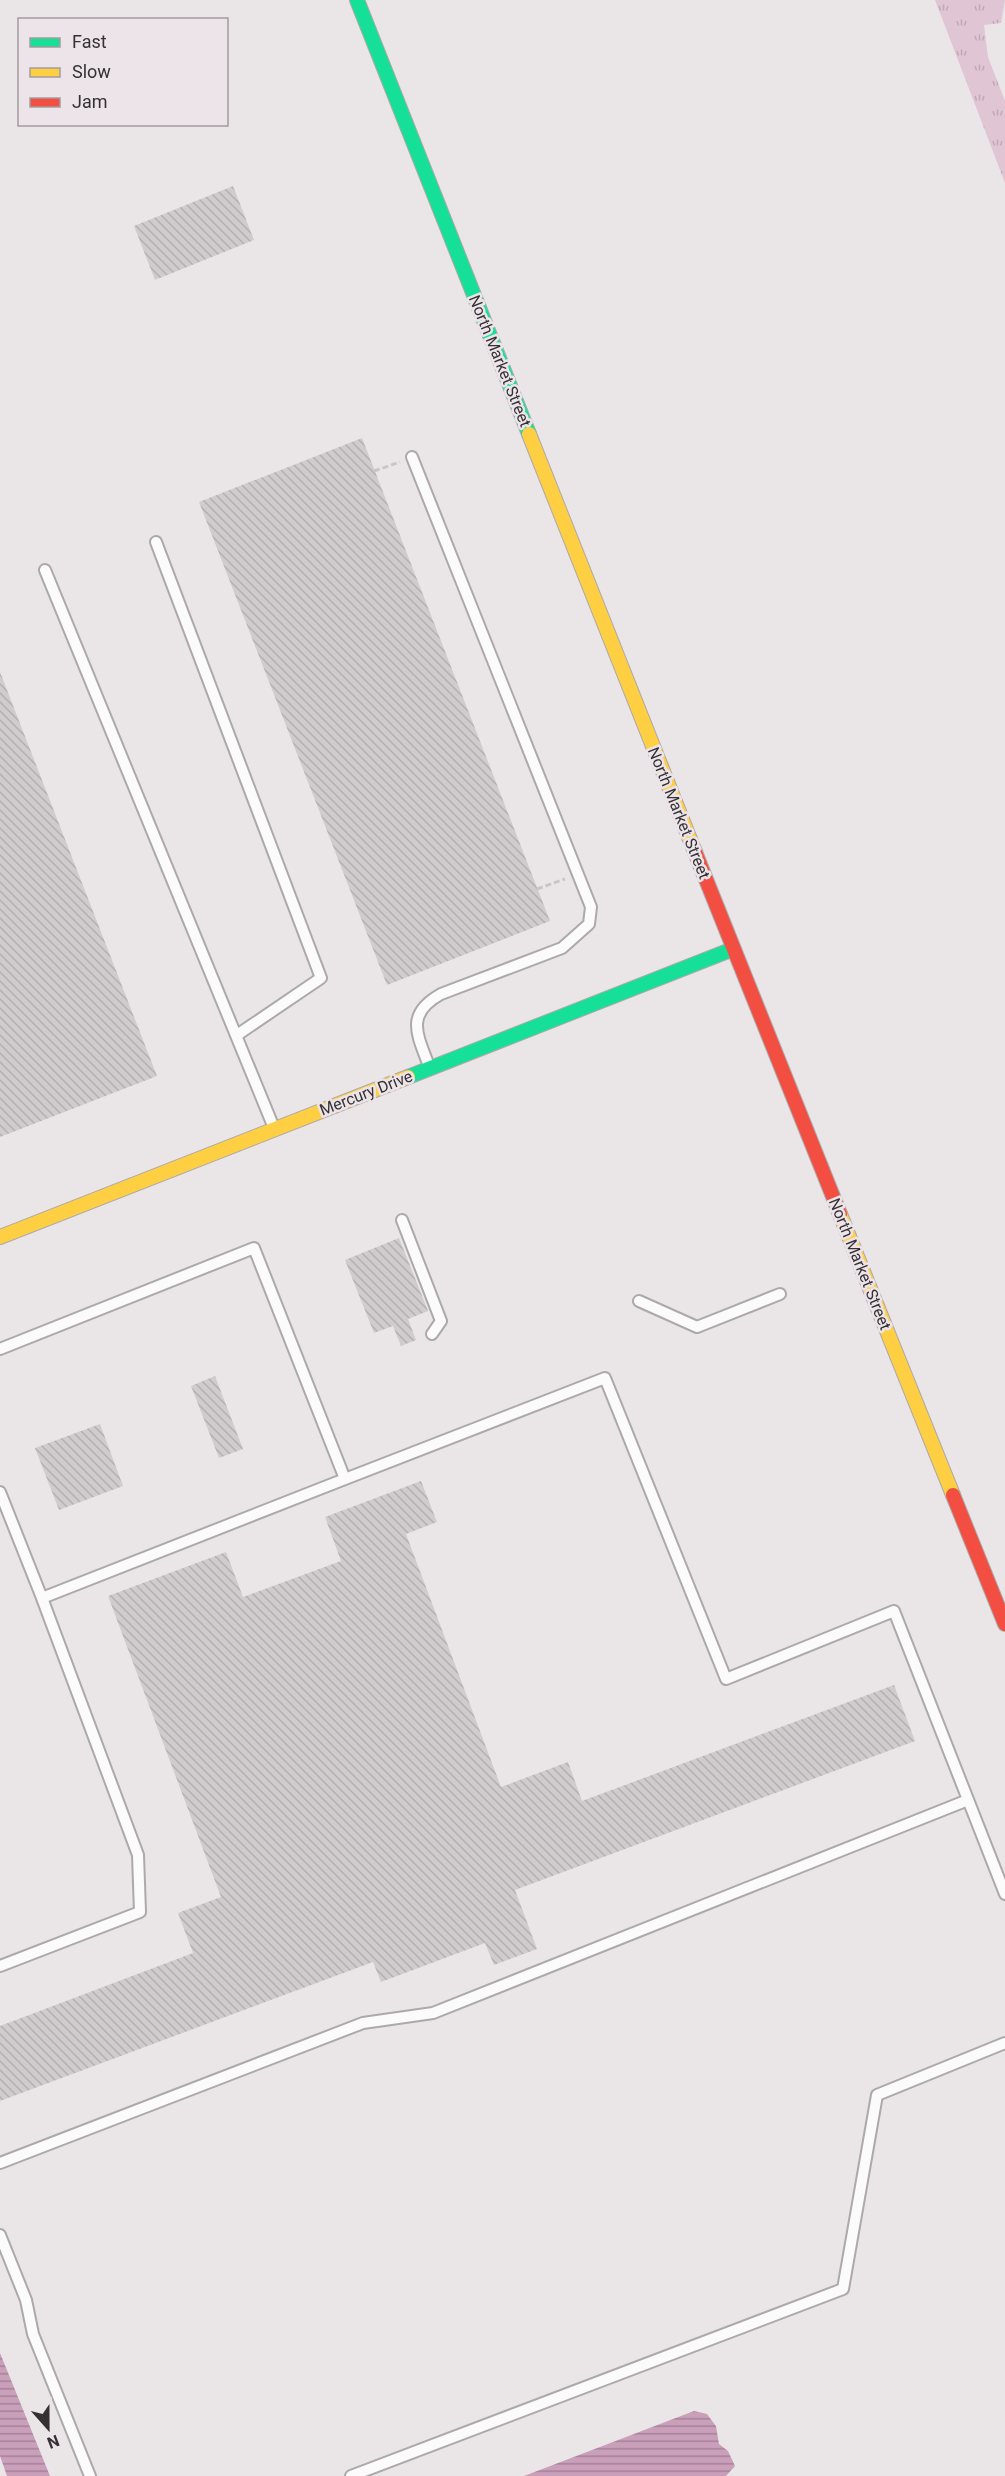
<svg xmlns="http://www.w3.org/2000/svg" width="1005" height="2476" viewBox="0 0 1005 2476" font-family="Roboto,sans-serif">
<style>
.grass{fill:url(#grass-tufts)}
.water{fill:url(#water-rules)}
.building{fill:url(#building-back-hatch)}
.lines{fill:none;stroke-linecap:round;stroke-linejoin:round}
.lane-casing{stroke:#aca9aa;stroke-width:14}
.fast-casing{stroke:#aca9aa;stroke-width:16}
.slow-casing{stroke:#aca9aa;stroke-width:16}
.jam-casing{stroke:#aca9aa;stroke-width:16}
.path{stroke:#c9c6c8;stroke-width:3;stroke-dasharray:6 3;stroke-linecap:butt}
.lane{stroke:#fcfbfc;stroke-width:10}
.fast{stroke:#16e098;stroke-width:14}
.slow{stroke:#ffcf43;stroke-width:14}
.jam{stroke:#f24e42;stroke-width:14}
.labels{text-anchor:middle;dominant-baseline:central;stroke-width:5;stroke-linejoin:round;paint-order:stroke}
.street-label{font-size:16px;fill:#343133;stroke:#ece4e9}
</style>
<defs>
<pattern id="grass-tufts" width="24" height="20" patternUnits="userSpaceOnUse" patternTransform="scale(1.5)"><rect width="24" height="20" fill="#e0c5d5"/><path d="M3 7l-1-3M5 7V3M7 7l1-3M15 17l-1-3M17 17v-4M19 17l1-3" fill="none" stroke="#c1aab7"/></pattern>
<pattern id="water-rules" width="6" height="5" patternUnits="userSpaceOnUse" patternTransform="scale(1.5)"><rect width="6" height="5" fill="#ca9fba"/><path d="M0 2.5h6" fill="none" stroke="#a58298"/></pattern>
<pattern id="building-back-hatch" width="6" height="6" patternUnits="userSpaceOnUse" patternTransform="scale(1.5)"><rect width="6" height="6" fill="#d0ccce"/><path d="M-1 5l2 2M0 0l6 6M5-1l2 2" fill="none" stroke="#b3b0b1"/></pattern>
</defs>
<rect width="100%" height="100%" fill="#eae6e8"/>
<path class="grass" d="M 935,0 L 1005,0 L 1001,23 L 984,25 L 988,57 L 1005,101 L 1005,183 Z"/>
<path class="water" d="M 0,2353 L 50,2476 L 7,2476 L 0,2456 Z
M 694,2411 L 707,2414 L 716,2426 L 719,2444 L 728,2451 L 735,2466 L 726,2476 L 524,2476 Z"/>
<path class="building" d="M 233,186 L 254,240 L 155,280 L 134,226 Z
M 362,438 L 550,921 L 387,985 L 199,502 Z
M 0,672 L 157,1076 L 0,1137 Z
M 399,1238 L 428,1311 L 408,1319 L 416,1340 L 401,1346 L 393,1326 L 374,1333 L 345,1260 Z
M 215,1376 L 243,1449 L 219,1458 L 191,1386 Z
M 100,1424 L 123,1486 L 59,1510 L 35,1448 Z
M 421,1481 L 437,1522 L 406,1534 L 501,1787 L 568,1762 L 582,1801 L 894,1685 L 915,1741 L 515,1890 L 537,1949 L 494,1965 L 485,1943 L 381,1982 L 373,1962 L 0,2101 L 0,2026 L 193,1953 L 178,1913 L 221,1897 L 108,1596 L 226,1552 L 243,1597 L 341,1561 L 325,1517 Z"/>
<g class="lines">
<defs>
<path id="lane" d="M 412,457 L 591,907 L 589,924 L 562,948 L 441,994 C 405,1014 417,1034 429,1066
M 156,542 L 321,978 L 237,1035
M 45,570 L 274,1128
M 402,1220 L 441,1321 L 432,1334
M 639,1301 L 697,1327 L 780,1294
M 0,1349 L 254,1248 L 345,1479 L 605,1378 L 726,1679 L 894,1611 L 1005,1894
M 0,1492 L 42,1598
M 0,1966 L 140,1912 L 138,1855 L 42,1598 L 345,1479
M 0,2163 L 363,2023 L 433,2013 L 968,1800
M 0,2235 L 26,2300 L 33,2334 L 90,2476
M 351,2476 L 843,2289 L 877,2095 L 1005,2043"/>
<path id="fast" d="M 357,0 L 529,434
M 408,1077 L 733,949"/>
<path id="slow" d="M 529,434 L 695,852
M 840,1214 L 953,1495
M 0,1237 L 408,1077"/>
<path id="jam" d="M 695,852 L 840,1214
M 953,1495 L 1005,1624"/>
</defs>
<use href="#lane" class="lane-casing"/>
<use href="#fast" class="fast-casing"/>
<use href="#slow" class="slow-casing"/>
<use href="#jam" class="jam-casing"/>
<path class="path" d="M 374,471 L 400,462
M 537,889 L 565,879"/>
<use href="#lane" class="lane"/>
<use href="#fast" class="fast"/>
<use href="#slow" class="slow"/>
<use href="#jam" class="jam"/>
</g>
<g class="labels">
<g class="street-label">
<text transform="translate(500 361) rotate(68)">North Market Street</text>
<text transform="translate(679 813) rotate(68)">North Market Street</text>
<text transform="translate(366 1093) rotate(-21)">Mercury Drive</text>
<text transform="translate(860 1264) rotate(68)">North Market Street</text>
</g>
</g>
<rect x="18" y="18" width="210" height="108" fill="#ece4e9" stroke="#a29ca0" stroke-width="1.5"/>
<rect x="30" y="38" width="30" height="9" fill="#16e098" stroke="#a29ca0" stroke-width="1.5"/>
<text x="72" y="48" font-size="18" fill="#343133">Fast</text>
<rect x="30" y="68" width="30" height="9" fill="#ffcf43" stroke="#a29ca0" stroke-width="1.5"/>
<text x="72" y="78" font-size="18" fill="#343133">Slow</text>
<rect x="30" y="98" width="30" height="9" fill="#f24e42" stroke="#a29ca0" stroke-width="1.5"/>
<text x="72" y="108" font-size="18" fill="#343133">Jam</text>
<g transform="translate(48 2428) rotate(159)" stroke="#ece4e9" stroke-width="4.5" paint-order="stroke">
<path d="M0-4.5L10 22L0 15L-10 22Z" fill="#343133"/>
<text y="-9" font-size="16" font-weight="bold" text-anchor="middle" fill="#343133">N</text>
</g>
</svg>
